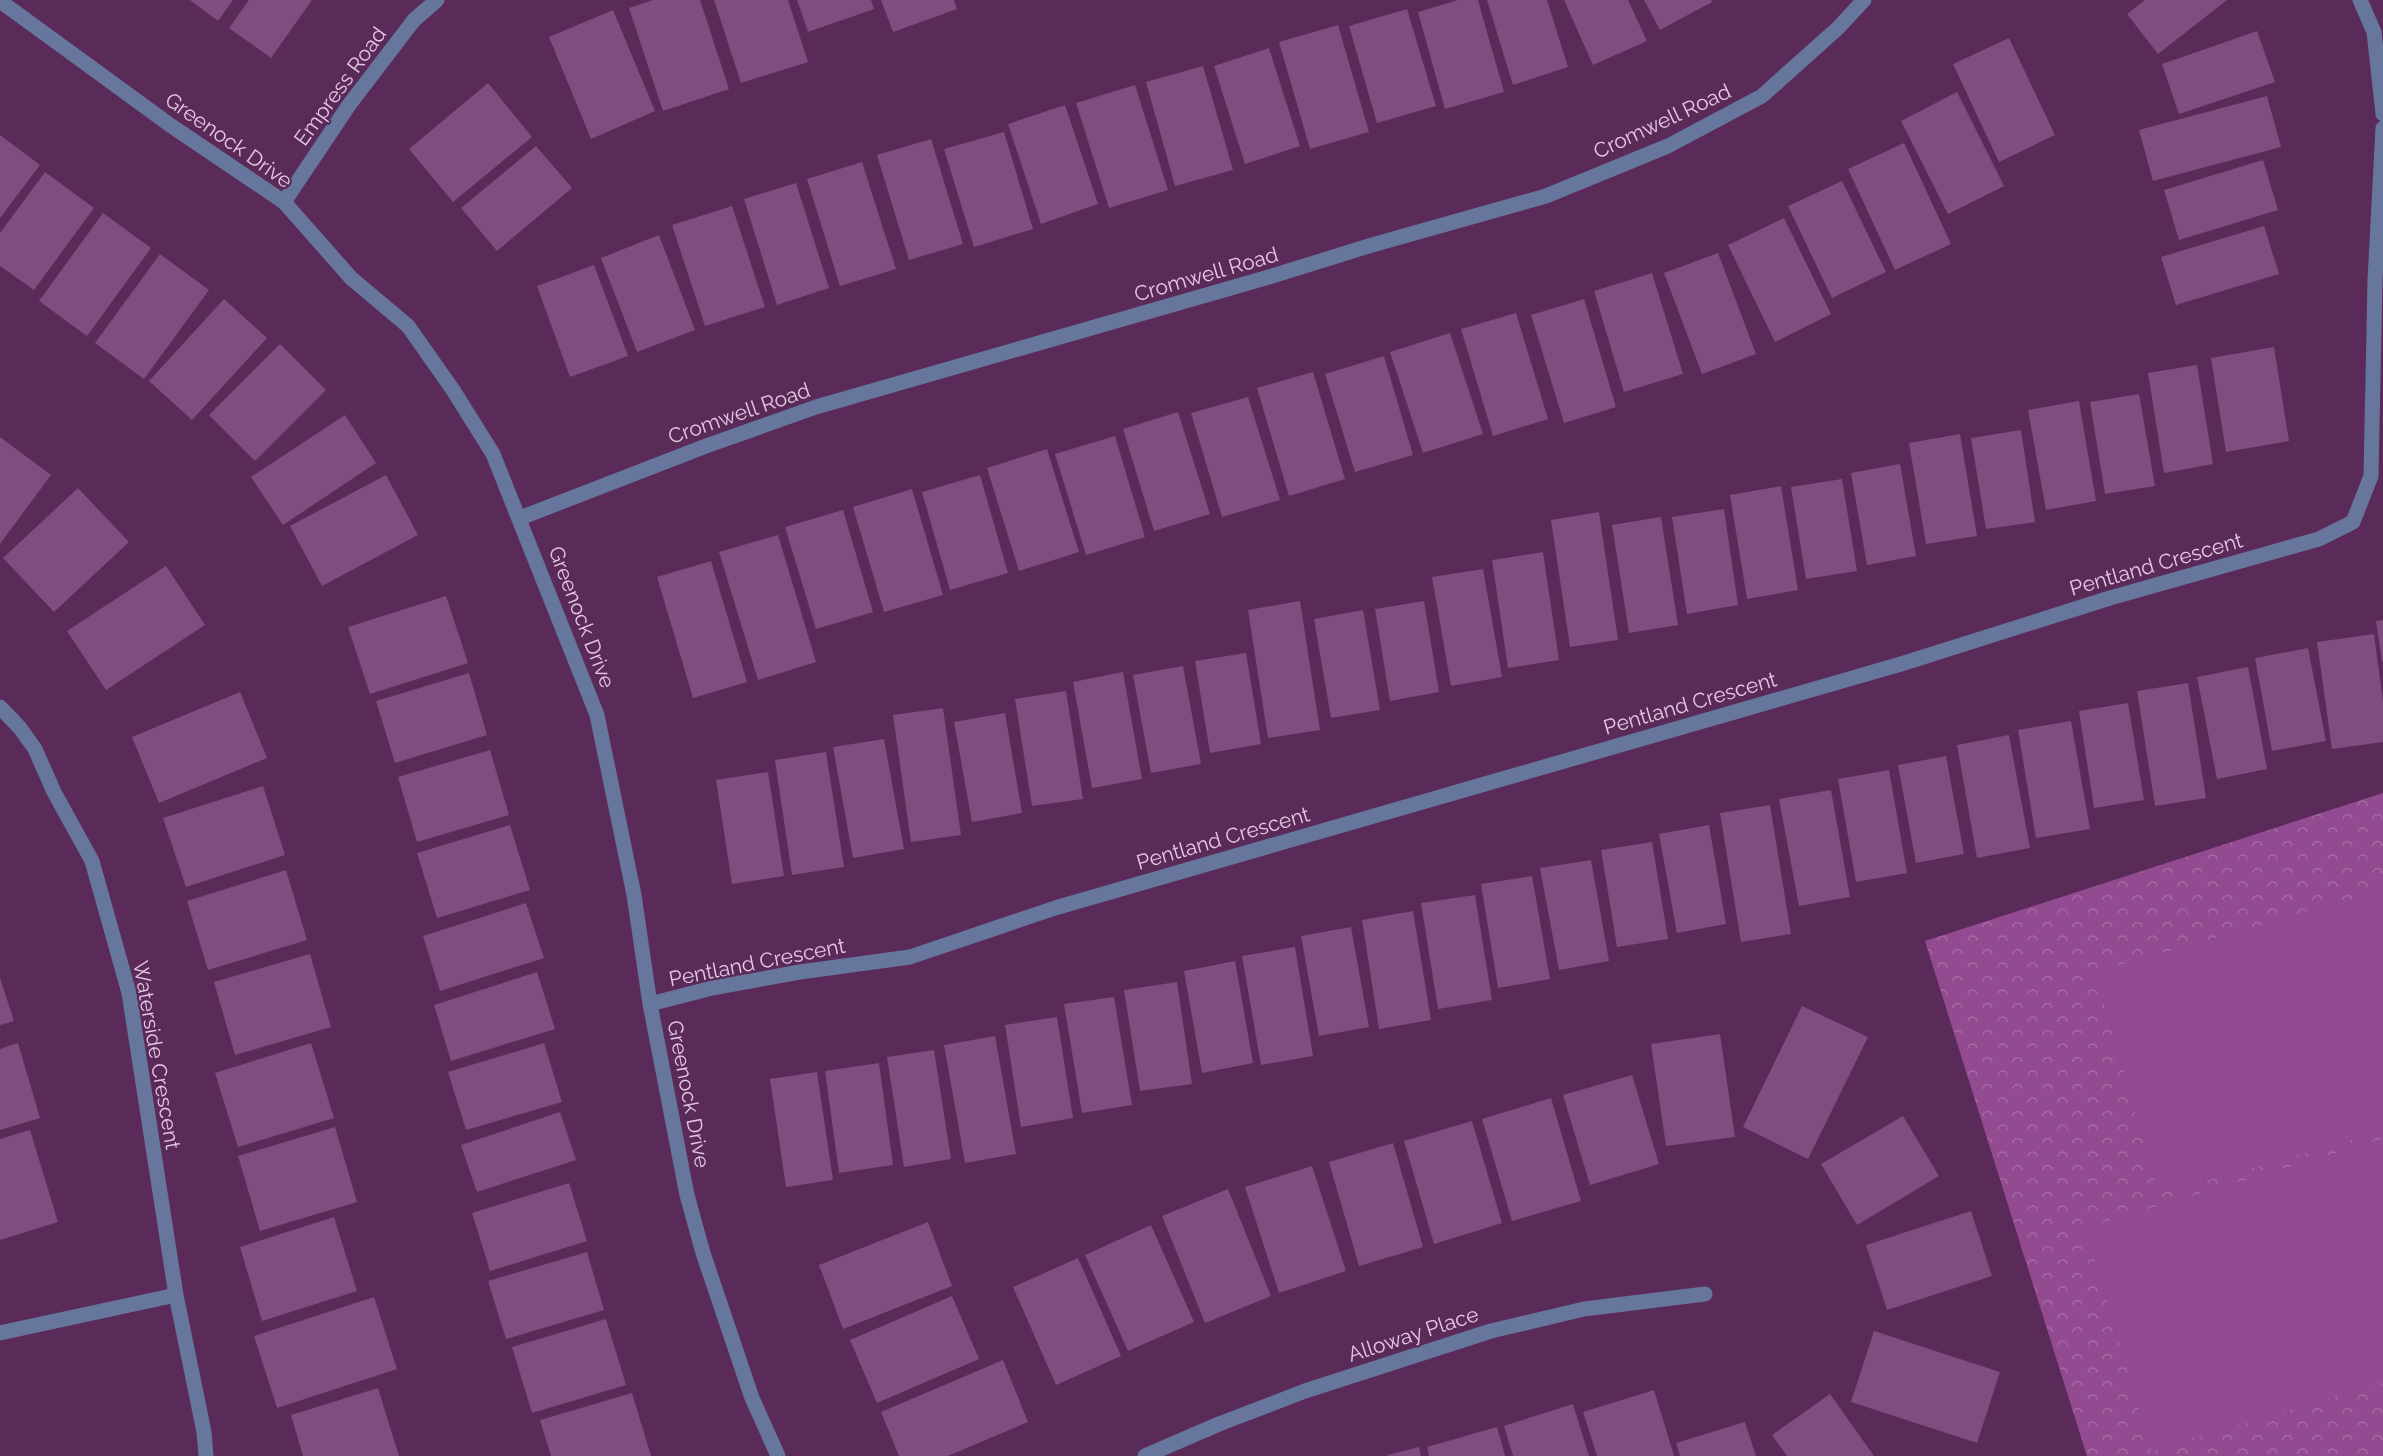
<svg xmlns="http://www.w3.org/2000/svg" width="2383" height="1456" viewBox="0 0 2383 1456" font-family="Raleway,sans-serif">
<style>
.park{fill:url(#park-crowns)}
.garden{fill:#924a91}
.building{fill:#7f4d7e}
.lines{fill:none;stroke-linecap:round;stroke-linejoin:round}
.minor{stroke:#66769d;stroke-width:15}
.labels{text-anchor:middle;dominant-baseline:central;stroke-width:4.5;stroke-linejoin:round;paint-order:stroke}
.street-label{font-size:21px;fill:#e4c7e2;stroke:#5a2a59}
</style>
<defs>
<pattern id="park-crowns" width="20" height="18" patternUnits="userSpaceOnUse" patternTransform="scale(1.5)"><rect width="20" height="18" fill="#924a91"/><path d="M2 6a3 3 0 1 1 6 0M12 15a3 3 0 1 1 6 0" fill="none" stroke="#a66ba5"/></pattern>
</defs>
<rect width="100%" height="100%" fill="#5a2a59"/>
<path class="park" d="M 2383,793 L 2383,1456 L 2087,1456 L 1925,941 Z"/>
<path class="garden" d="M 2383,891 L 2383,1131 L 2159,1194 L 2095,972 Z
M 2383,1139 L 2383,1382 L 2151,1451 L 2085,1228 Z"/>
<path class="building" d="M 190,0 L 233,0 L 218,21 Z
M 249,0 L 312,0 L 271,58 L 229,28 Z
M 653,0 L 700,0 L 729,89 L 663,111 L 629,8 Z
M 714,0 L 788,0 L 808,62 L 741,83 Z
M 797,0 L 871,0 L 874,9 L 808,32 Z
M 881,0 L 954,0 L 957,9 L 893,32 Z
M 1458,0 L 1478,0 L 1504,92 L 1445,109 L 1418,12 Z
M 1487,0 L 1547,0 L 1568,67 L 1513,85 Z
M 1564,0 L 1628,0 L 1647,41 L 1593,65 Z
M 1644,0 L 1711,0 L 1712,2 L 1660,30 Z
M 2145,0 L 2227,0 L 2158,54 L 2127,14 Z
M 1407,9 L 1436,106 L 1377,123 L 1349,26 Z
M 613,10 L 655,111 L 591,139 L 549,37 Z
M 1338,25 L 1369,132 L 1310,149 L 1279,42 Z
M 2257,31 L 2275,82 L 2179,114 L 2162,64 Z
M 2009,38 L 2055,135 L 1999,162 L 1953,64 Z
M 1269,48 L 1300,146 L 1245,164 L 1214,66 Z
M 1203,66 L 1233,170 L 1175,186 L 1146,82 Z
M 488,83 L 532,137 L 453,202 L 409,149 Z
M 1135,85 L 1168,190 L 1109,208 L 1076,103 Z
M 1957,92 L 2004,186 L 1948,214 L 1901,121 Z
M 2267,96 L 2281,147 L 2153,181 L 2139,130 Z
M 1065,105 L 1098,204 L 1041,224 L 1008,124 Z
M 1004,132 L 1033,229 L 974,247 L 944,149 Z
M 0,135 L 40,165 L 0,218 Z
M 931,139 L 963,244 L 909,260 L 877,155 Z
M 1904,143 L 1951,244 L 1895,270 L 1848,169 Z
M 536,146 L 572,188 L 497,251 L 461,208 Z
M 2263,160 L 2278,210 L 2179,240 L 2164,190 Z
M 862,162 L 896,269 L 840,286 L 807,179 Z
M 45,172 L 94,208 L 34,290 L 0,266 L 0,233 Z
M 1842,181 L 1886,272 L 1832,298 L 1788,206 Z
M 796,183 L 829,288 L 777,305 L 744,199 Z
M 732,206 L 765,307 L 705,326 L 672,225 Z
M 103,213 L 151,248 L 87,336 L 39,301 Z
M 1784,218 L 1831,314 L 1775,342 L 1728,245 Z
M 2264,226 L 2279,274 L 2176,305 L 2161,257 Z
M 659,235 L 695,330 L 637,352 L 601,258 Z
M 1718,253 L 1756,354 L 1702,374 L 1664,273 Z
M 160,254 L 209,290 L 144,379 L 95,343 Z
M 594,265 L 628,356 L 570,377 L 537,286 Z
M 1652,273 L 1683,374 L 1624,392 L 1594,291 Z
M 224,299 L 267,338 L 192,420 L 149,381 Z
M 1584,299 L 1616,407 L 1564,423 L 1531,315 Z
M 1516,313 L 1548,419 L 1493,436 L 1461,329 Z
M 1450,333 L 1483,434 L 1423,453 L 1390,352 Z
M 280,344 L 326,390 L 255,461 L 209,415 Z
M 2274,347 L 2289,441 L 2226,452 L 2211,358 Z
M 1384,356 L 1413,455 L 1355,472 L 1325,374 Z
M 2197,365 L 2213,464 L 2164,473 L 2148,373 Z
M 1313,372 L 1345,479 L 1289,496 L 1257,388 Z
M 2139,394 L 2155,486 L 2105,494 L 2090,402 Z
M 1248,397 L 1280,500 L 1222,517 L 1191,413 Z
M 2079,401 L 2096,501 L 2046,510 L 2028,410 Z
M 1178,412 L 1210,514 L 1154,531 L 1123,429 Z
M 345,415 L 376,463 L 283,525 L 251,477 Z
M 2021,430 L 2035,522 L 1986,529 L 1971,438 Z
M 1960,434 L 1977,536 L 1926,544 L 1909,443 Z
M 1115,436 L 1145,537 L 1086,555 L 1055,454 Z
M 0,437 L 51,475 L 0,544 Z
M 1047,449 L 1079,552 L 1019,571 L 987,468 Z
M 1900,464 L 1916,556 L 1867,565 L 1851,473 Z
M 386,475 L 418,535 L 322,586 L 290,526 Z
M 980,475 L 1008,573 L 950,590 L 922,492 Z
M 1842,479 L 1857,571 L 1806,579 L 1791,487 Z
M 1781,486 L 1798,590 L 1747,599 L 1730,495 Z
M 78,488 L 129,542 L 54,612 L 3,558 Z
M 912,489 L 943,595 L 884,612 L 853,507 Z
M 1724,509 L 1738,605 L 1687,614 L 1672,517 Z
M 843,510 L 873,612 L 816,629 L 785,527 Z
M 1599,512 L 1618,640 L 1570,647 L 1551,520 Z
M 1661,517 L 1678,625 L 1629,633 L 1612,525 Z
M 778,535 L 816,662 L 758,680 L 719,552 Z
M 1543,552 L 1559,660 L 1508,668 L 1492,560 Z
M 711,561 L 747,682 L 693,698 L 657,577 Z
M 166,566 L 205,625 L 106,690 L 67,631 Z
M 1483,569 L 1502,677 L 1451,686 L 1432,577 Z
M 446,596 L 468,663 L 370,694 L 348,627 Z
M 1300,601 L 1320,730 L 1268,738 L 1248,610 Z
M 1424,601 L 1439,692 L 1390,701 L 1375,609 Z
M 1363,610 L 1380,710 L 1331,718 L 1314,619 Z
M 2383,620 L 2383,661 L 2382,661 L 2376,621 Z
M 2374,634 L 2383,701 L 2383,742 L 2332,749 L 2317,642 Z
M 2308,648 L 2326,741 L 2272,751 L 2255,658 Z
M 1246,653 L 1261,744 L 1210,753 L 1195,661 Z
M 1183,666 L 1201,764 L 1151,773 L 1133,675 Z
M 2248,667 L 2267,769 L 2217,779 L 2197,677 Z
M 1123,672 L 1142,779 L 1092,788 L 1073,682 Z
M 469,673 L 487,735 L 395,763 L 376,701 Z
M 2188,683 L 2206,798 L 2155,806 L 2137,691 Z
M 1066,691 L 1083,799 L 1032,806 L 1015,699 Z
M 240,692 L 267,758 L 159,803 L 132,737 Z
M 2128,703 L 2144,800 L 2094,808 L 2079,711 Z
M 943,708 L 961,835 L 911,842 L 893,715 Z
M 1005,713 L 1022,813 L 972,822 L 954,722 Z
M 2071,721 L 2090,829 L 2036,838 L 2018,730 Z
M 2009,735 L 2030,848 L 1977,858 L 1957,745 Z
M 884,739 L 904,849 L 853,858 L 833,747 Z
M 490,750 L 509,815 L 417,842 L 398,777 Z
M 826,752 L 844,867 L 792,875 L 775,760 Z
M 1946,756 L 1964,854 L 1916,863 L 1898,765 Z
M 1889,770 L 1907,873 L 1856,882 L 1838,779 Z
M 768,772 L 784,876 L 732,884 L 716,780 Z
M 263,786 L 285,855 L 186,887 L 163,818 Z
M 1831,790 L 1850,897 L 1799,906 L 1779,799 Z
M 1770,805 L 1791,934 L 1741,942 L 1720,813 Z
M 510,825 L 530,890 L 437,918 L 417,853 Z
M 1709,825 L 1726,924 L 1677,933 L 1659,834 Z
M 1652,842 L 1668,939 L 1617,947 L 1601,850 Z
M 1591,860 L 1609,961 L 1559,970 L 1540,868 Z
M 286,870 L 307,940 L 208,970 L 187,901 Z
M 1532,876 L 1550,979 L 1498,988 L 1481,884 Z
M 1475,895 L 1492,1000 L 1438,1009 L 1421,903 Z
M 526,903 L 544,958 L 440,991 L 423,936 Z
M 1413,911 L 1431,1020 L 1379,1029 L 1362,920 Z
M 1351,927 L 1369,1027 L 1319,1036 L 1301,936 Z
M 1295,947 L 1313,1056 L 1261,1065 L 1242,956 Z
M 310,954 L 331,1027 L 235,1055 L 214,982 Z
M 1235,961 L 1253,1063 L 1202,1073 L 1184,971 Z
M 537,972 L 555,1029 L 451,1061 L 434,1005 Z
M 0,978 L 14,1021 L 0,1025 Z
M 1177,982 L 1192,1084 L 1140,1091 L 1124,990 Z
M 1114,997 L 1132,1105 L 1082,1113 L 1064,1004 Z
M 1802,1006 L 1868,1037 L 1808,1159 L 1743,1127 Z
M 1057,1017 L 1073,1118 L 1021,1127 L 1005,1025 Z
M 1720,1034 L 1735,1137 L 1666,1146 L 1651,1044 Z
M 995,1036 L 1016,1154 L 965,1163 L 944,1045 Z
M 18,1043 L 40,1118 L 0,1130 L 0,1049 Z
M 311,1043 L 334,1118 L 238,1147 L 215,1073 Z
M 544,1043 L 562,1102 L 466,1130 L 448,1072 Z
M 934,1050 L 951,1159 L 904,1167 L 887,1057 Z
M 879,1063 L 893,1165 L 839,1173 L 825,1071 Z
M 817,1072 L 833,1180 L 786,1187 L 770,1079 Z
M 1632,1075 L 1659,1164 L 1590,1185 L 1563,1095 Z
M 1551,1098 L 1581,1201 L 1512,1221 L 1482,1119 Z
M 560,1112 L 576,1160 L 477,1192 L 461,1145 Z
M 1903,1116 L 1939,1176 L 1857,1225 L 1821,1164 Z
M 1472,1121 L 1502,1223 L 1434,1244 L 1404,1141 Z
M 335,1127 L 357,1202 L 260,1231 L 238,1156 Z
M 30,1130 L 58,1222 L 0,1240 L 0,1139 Z
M 1393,1143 L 1423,1247 L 1359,1266 L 1329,1162 Z
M 1312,1166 L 1346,1271 L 1279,1293 L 1245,1187 Z
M 569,1183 L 587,1241 L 490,1271 L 472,1213 Z
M 1228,1189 L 1271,1296 L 1205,1323 L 1162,1216 Z
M 1971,1211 L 1992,1276 L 1887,1310 L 1866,1245 Z
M 334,1217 L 357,1291 L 262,1321 L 240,1247 Z
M 928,1222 L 952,1286 L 843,1329 L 819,1265 Z
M 1151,1225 L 1194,1322 L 1128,1351 L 1085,1255 Z
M 587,1252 L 604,1310 L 506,1339 L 488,1281 Z
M 1078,1258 L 1121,1356 L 1056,1385 L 1013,1287 Z
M 952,1296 L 979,1359 L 877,1403 L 850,1340 Z
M 374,1297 L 397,1369 L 277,1408 L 254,1336 Z
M 606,1319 L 626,1385 L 532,1413 L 512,1347 Z
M 1874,1331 L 2000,1372 L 1977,1443 L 1851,1402 Z
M 1003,1360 L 1028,1422 L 948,1456 L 899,1456 L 881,1412 Z
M 378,1388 L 399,1456 L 303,1456 L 291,1415 Z
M 1654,1390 L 1674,1456 L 1597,1456 L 1583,1412 Z
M 632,1393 L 651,1456 L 551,1456 L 540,1420 Z
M 1830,1394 L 1874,1456 L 1787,1456 L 1772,1435 Z
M 1573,1404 L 1589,1456 L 1513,1456 L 1504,1426 Z
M 1745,1422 L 1756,1456 L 1680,1456 L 1676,1443 Z
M 1497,1427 L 1505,1456 L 1429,1456 L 1427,1447 Z
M 1419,1447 L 1421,1456 L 1388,1456 L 1388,1455 Z"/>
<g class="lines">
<path class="minor" d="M 2360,0 L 2374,32 L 2383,114
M 0,1 L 170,125 L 284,202 L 351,278 L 408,326 L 453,390 L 493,454 L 597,715 L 634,895 L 650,1004 L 687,1195 L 703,1253 L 752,1398 L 778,1456
M 284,202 L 349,105 L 414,20 L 437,0
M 520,518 L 706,446 L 816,407 L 1269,277 L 1372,245 L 1546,196 L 1668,146 L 1762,96 L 1838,28 L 1864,0
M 0,707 L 20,728 L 35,749 L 54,792 L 92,861 L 129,993 L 176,1295
M 650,1004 L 712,988 L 800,972 L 910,957 L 1055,908 L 1901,664 L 2110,598 L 2319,539 L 2353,522 L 2371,476 L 2375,280 L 2383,128
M 0,1333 L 176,1295 L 204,1432 L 206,1456
M 1145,1456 L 1219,1424 L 1305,1391 L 1491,1331 L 1584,1309 L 1705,1294"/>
</g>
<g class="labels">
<g class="street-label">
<text transform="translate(340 86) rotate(-54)">Empress Road</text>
<text transform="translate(1662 121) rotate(-25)">Cromwell Road</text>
<text transform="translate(229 140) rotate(35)">Greenock Drive</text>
<text transform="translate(1206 274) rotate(-16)">Cromwell Road</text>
<text transform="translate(739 413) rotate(-19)">Cromwell Road</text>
<text transform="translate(2156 564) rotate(-16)">Pentland Crescent</text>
<text transform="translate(582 617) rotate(69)">Greenock Drive</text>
<text transform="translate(1690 703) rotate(-16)">Pentland Crescent</text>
<text transform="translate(1223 838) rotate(-16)">Pentland Crescent</text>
<text transform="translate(757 962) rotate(-11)">Pentland Crescent</text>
<text transform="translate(157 1055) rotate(80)">Waterside Crescent</text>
<text transform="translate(689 1094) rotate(79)">Greenock Drive</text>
<text transform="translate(1413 1334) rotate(-18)">Alloway Place</text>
</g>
</g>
</svg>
